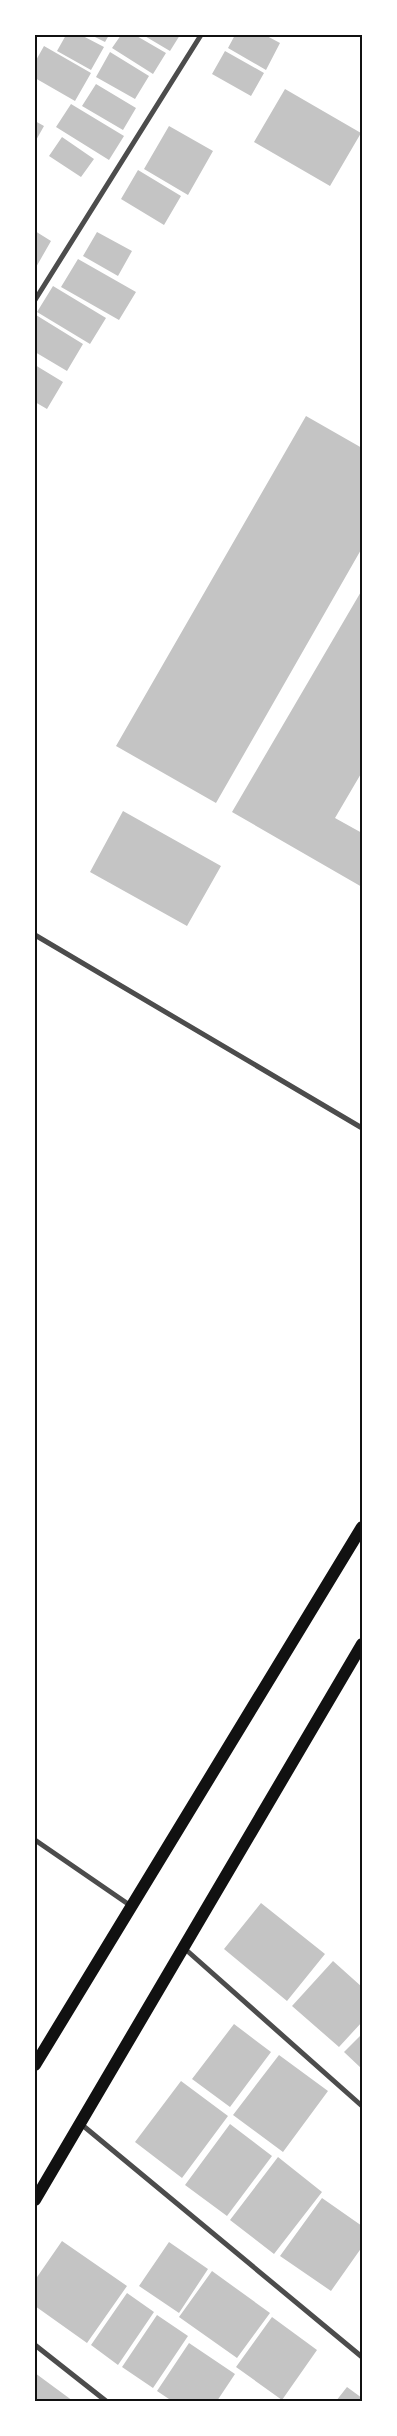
<svg xmlns="http://www.w3.org/2000/svg" width="397" height="2436" viewBox="0 0 397 2436" font-family="Ubuntu,sans-serif">
<style>
.building{fill:#c4c4c4}
.lines{fill:none;stroke-linecap:round;stroke-linejoin:round}
.minor{stroke:#4c4c4c;stroke-width:5}
.primary{stroke:#111;stroke-width:12}
.neatline{fill:none;stroke:#111;stroke-width:2}
</style>
<rect width="100%" height="100%" fill="#fff"/>
<path class="building" d="M 66,35 L 81,35 L 104,47 L 91,70 L 57,51 Z
M 91,35 L 109,35 L 105,42 Z
M 121,35 L 135,35 L 166,53 L 153,74 L 112,48 Z
M 143,35 L 180,35 L 170,51 Z
M 235,35 L 265,35 L 280,43 L 266,70 L 228,48 Z
M 44,46 L 91,73 L 75,101 L 35,78 L 35,62 Z
M 225,51 L 264,73 L 251,96 L 212,74 Z
M 110,52 L 149,76 L 135,99 L 96,77 Z
M 96,84 L 136,108 L 123,130 L 82,106 Z
M 285,89 L 361,133 L 330,186 L 254,142 Z
M 71,104 L 124,136 L 109,160 L 56,127 Z
M 35,121 L 44,126 L 35,142 Z
M 169,126 L 213,151 L 188,195 L 144,169 Z
M 62,137 L 94,159 L 81,177 L 49,156 Z
M 138,170 L 181,196 L 164,225 L 121,199 Z
M 35,231 L 51,241 L 35,269 Z
M 97,232 L 132,251 L 118,276 L 83,256 Z
M 78,259 L 136,292 L 119,320 L 61,287 Z
M 53,286 L 106,318 L 90,344 L 37,312 Z
M 36,315 L 83,344 L 67,371 L 35,352 Z
M 35,365 L 63,382 L 47,409 L 35,402 Z
M 306,416 L 362,448 L 362,548 L 216,803 L 116,746 Z
M 362,590 L 362,772 L 335,818 L 362,833 L 362,887 L 232,812 Z
M 123,811 L 221,866 L 187,926 L 90,872 Z
M 261,1903 L 325,1954 L 287,2001 L 224,1949 Z
M 333,1961 L 362,1987 L 362,2022 L 339,2047 L 292,2006 Z
M 234,2024 L 271,2052 L 230,2107 L 192,2079 Z
M 362,2034 L 362,2069 L 344,2052 Z
M 279,2055 L 328,2091 L 283,2152 L 233,2115 Z
M 181,2081 L 228,2116 L 182,2178 L 135,2142 Z
M 230,2124 L 272,2156 L 227,2216 L 185,2185 Z
M 278,2157 L 322,2192 L 274,2254 L 230,2220 Z
M 322,2198 L 362,2226 L 362,2247 L 331,2291 L 280,2256 Z
M 62,2241 L 127,2286 L 87,2343 L 35,2306 L 35,2280 Z
M 169,2242 L 208,2269 L 179,2313 L 139,2286 Z
M 212,2271 L 270,2313 L 237,2358 L 179,2317 Z
M 127,2293 L 154,2312 L 118,2365 L 91,2345 Z
M 157,2315 L 188,2336 L 153,2388 L 122,2367 Z
M 272,2317 L 317,2350 L 282,2400 L 236,2367 Z
M 189,2343 L 235,2374 L 217,2401 L 172,2401 L 157,2391 Z
M 35,2373 L 73,2401 L 35,2401 Z
M 347,2387 L 362,2398 L 362,2401 L 336,2401 Z"/>
<g class="lines">
<path class="minor" d="M 35,300 L 201,35
M 35,935 L 362,1128
M 35,1840 L 131,1906
M 184,1948 L 362,2106
M 81,2124 L 362,2357
M 35,2345 L 106,2401"/>
<path class="primary" d="M 35,2065 L 362,1527
M 35,2200 L 362,1644"/>
</g>
<rect width="397" height="2436" fill="none" stroke="#ffffff" stroke-width="72"/>
<rect x="36" y="36" width="325" height="2364" class="neatline"/>
</svg>
